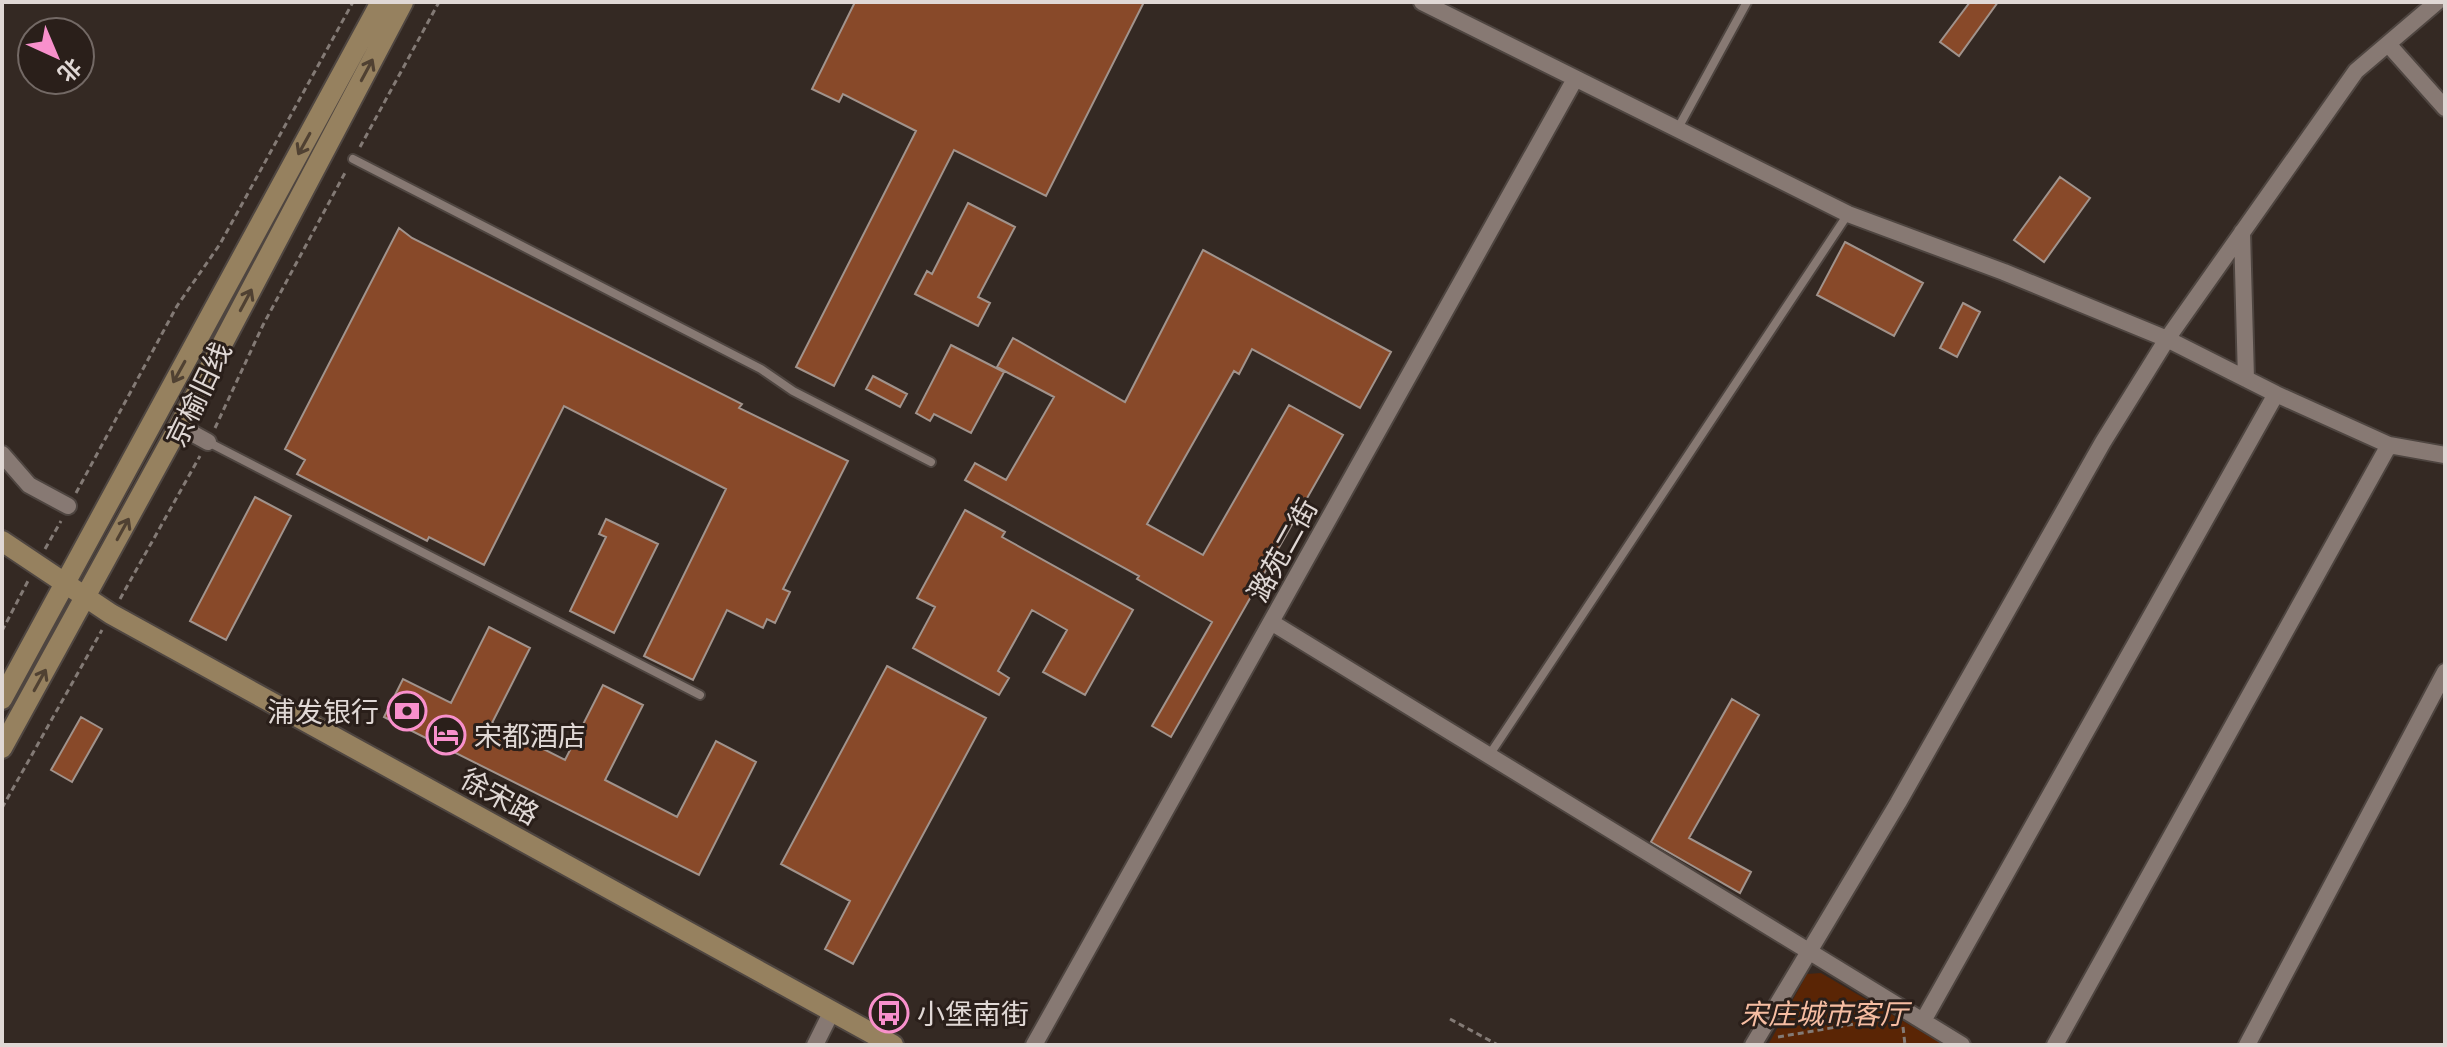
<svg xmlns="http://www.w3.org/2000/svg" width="2447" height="1047" viewBox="0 0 2447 1047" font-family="'PT Serif','Noto Sans SC',serif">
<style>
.green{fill:#5a2505}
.building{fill:#884929;stroke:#a1938c;stroke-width:2}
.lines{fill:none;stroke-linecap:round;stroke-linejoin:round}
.lane-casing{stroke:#4e4540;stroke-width:12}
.street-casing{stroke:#4e4540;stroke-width:20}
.secondary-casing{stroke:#4e4540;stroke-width:24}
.path{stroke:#837a75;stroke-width:3;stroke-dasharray:6 4;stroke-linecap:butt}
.lane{stroke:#877973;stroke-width:8}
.street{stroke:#877973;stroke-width:16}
.secondary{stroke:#96815f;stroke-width:20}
.oneway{stroke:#504132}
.labels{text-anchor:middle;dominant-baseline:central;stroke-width:6;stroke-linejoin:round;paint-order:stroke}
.street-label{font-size:28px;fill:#e0d8d5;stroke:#2a1f1a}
.poi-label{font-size:28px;fill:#e0d8d5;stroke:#2a1f1a;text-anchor:start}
.park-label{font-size:28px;font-style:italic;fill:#f6bda2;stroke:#2a1f1a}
</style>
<rect width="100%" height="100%" fill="#342923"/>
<path class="green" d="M 1821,973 L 1944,1045 L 1768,1045 L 1807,974 Z"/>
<path class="building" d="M 855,2 L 1144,2 L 1046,196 L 954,150 L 834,386 L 796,367 L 916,131 L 843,94 L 839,102 L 812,89 Z
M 1970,2 L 1998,2 L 1959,56 L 1940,42 Z
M 2060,177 L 2090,198 L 2044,262 L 2014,240 Z
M 968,203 L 1015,227 L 978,297 L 990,303 L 978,326 L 915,294 L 927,271 L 932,274 Z
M 399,228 L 412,238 L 742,404 L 739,408 L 848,461 L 783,589 L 790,592 L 775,623 L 767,619 L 763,628 L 727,610 L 693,680 L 644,656 L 726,489 L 564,406 L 484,565 L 429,537 L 427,541 L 297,474 L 305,460 L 285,449 Z
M 1845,242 L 1923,283 L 1894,336 L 1817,295 Z
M 1203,250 L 1391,352 L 1360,408 L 1252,349 L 1239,374 L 1234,371 L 1147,524 L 1203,555 L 1289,405 L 1343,435 L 1171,737 L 1152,726 L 1212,622 L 1137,579 L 1139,576 L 965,480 L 975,463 L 1006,480 L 1054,397 L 997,367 L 1013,338 L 1125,402 Z
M 1963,303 L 1980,312 L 1957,357 L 1940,348 Z
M 951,345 L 1004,372 L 971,433 L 934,414 L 930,421 L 916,413 Z
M 873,376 L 907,394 L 900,407 L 866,389 Z
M 255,497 L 291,516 L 226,640 L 190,621 Z
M 965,510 L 1005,532 L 1002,537 L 1133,610 L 1085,695 L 1043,672 L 1067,630 L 1032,610 L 998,671 L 1009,678 L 999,695 L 913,648 L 935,607 L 917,598 Z
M 606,519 L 658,544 L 614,633 L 570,611 L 606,537 L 599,534 Z
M 489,627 L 530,648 L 492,723 L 565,760 L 603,685 L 643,705 L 605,780 L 677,817 L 716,741 L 756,762 L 699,875 L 384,717 L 403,679 L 451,703 Z
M 887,666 L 986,718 L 853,964 L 825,949 L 850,901 L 781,864 Z
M 1732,699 L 1759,715 L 1689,838 L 1751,872 L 1740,893 L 1651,842 Z
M 81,717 L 102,729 L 72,782 L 51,770 Z"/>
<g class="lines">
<defs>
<path id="lane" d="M 1677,130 L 1747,2
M 353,159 L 761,369 L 793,391 L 931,462
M 208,442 L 700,695
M 1488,757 L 1848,214"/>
<path id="street" d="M 1422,2 L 1848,214 L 2004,272 L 2167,339 L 2276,394 L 2389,445 L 2445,455
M 2388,44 L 2445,108
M 2242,232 L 2246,379
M 179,426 L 208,442
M 2,454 L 29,485 L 68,506
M 1271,622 L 1962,1045
M 1923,1021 L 2276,394
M 815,1045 L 832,1011
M 1034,1045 L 1575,79
M 1753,1045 L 1898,803 L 2103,442 L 2167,339 L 2356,71 L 2437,2
M 2055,1045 L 2389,445
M 2247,1045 L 2445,672"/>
<path id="secondary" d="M 2,541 L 111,614 L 893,1045
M 2,699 L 381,2
M 2,748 L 179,426 L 403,2"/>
</defs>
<use href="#lane" class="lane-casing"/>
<use href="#street" class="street-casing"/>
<use href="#secondary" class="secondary-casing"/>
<path class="path" d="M 360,147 L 439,2
M 215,428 L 263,325 L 346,171
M 76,493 L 177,306 L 220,244 L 353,2
M 45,549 L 61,521
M 120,599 L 200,456
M 2,631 L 28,581
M 2,808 L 102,630
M 1450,1019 L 1498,1045
M 1903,1027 L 1905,1045
M 1778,1037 L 1884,1019"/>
<use href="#lane" class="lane"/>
<use href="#street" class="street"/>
<use href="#secondary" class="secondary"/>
</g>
<defs><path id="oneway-shaft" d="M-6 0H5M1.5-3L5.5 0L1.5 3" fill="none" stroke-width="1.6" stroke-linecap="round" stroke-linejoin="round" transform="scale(2)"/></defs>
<g class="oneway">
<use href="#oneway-shaft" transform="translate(367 70) rotate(-62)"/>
<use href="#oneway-shaft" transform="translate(304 144) rotate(119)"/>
<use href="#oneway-shaft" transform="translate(246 300) rotate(-62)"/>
<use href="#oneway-shaft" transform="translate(179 372) rotate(119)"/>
<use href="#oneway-shaft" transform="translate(123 529) rotate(-61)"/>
<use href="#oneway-shaft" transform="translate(40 680) rotate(-61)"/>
</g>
<defs>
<symbol id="bank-ring" viewBox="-11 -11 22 22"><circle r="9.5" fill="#2a1f1a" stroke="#f890cc" stroke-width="1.5"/><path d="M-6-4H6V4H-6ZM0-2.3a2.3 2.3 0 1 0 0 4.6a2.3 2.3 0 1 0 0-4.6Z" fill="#f890cc"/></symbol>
<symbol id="hotel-ring" viewBox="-11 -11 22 22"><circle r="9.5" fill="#2a1f1a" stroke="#f890cc" stroke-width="1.5"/><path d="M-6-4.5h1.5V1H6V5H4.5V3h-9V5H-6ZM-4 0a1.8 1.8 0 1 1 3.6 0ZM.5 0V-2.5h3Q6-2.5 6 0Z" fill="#f890cc"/></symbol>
<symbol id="bus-ring" viewBox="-11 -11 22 22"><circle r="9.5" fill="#2a1f1a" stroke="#f890cc" stroke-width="1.5"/><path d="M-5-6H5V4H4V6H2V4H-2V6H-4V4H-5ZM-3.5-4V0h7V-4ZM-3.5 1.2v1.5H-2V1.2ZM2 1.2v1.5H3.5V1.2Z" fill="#f890cc"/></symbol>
</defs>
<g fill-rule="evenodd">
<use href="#bank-ring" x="385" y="689" width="44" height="44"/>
<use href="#hotel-ring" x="424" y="713" width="44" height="44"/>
<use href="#bus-ring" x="867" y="991" width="44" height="44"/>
</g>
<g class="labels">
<g class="street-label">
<text transform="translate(198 394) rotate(-64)">京榆旧线</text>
<text transform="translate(1282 550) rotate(-61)">潞苑二街</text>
<text transform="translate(500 796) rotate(29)">徐宋路</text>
</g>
<g class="poi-label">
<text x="379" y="711" text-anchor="end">浦发银行</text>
<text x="474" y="735">宋都酒店</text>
<text x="917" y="1013">小堡南街</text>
</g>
<g class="park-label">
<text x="1824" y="1013">宋庄城市客厅</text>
</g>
</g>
<rect width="2447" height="1047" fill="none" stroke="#e0d8d5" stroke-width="8"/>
<g transform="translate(56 56) rotate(136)"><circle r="38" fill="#2a1f1a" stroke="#736965" stroke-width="2"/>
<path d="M0-6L14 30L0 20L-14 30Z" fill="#f890cc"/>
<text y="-12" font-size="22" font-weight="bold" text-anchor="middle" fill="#e0d8d5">北</text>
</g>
</svg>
